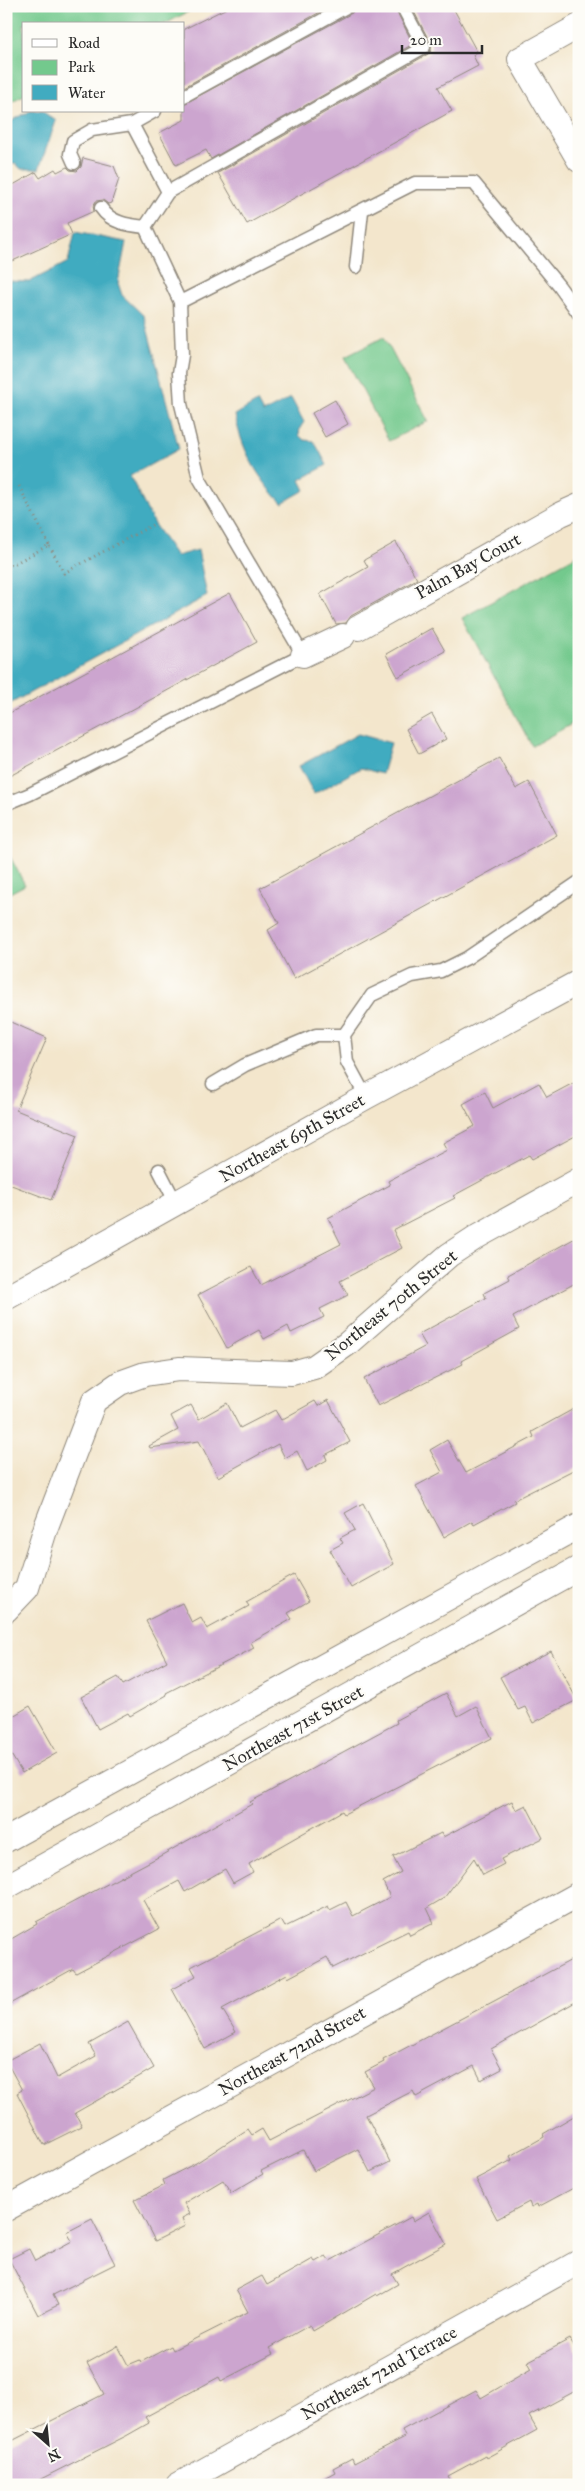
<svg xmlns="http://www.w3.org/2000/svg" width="585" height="2491" viewBox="0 0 585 2491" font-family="'IM FELL Great Primer',serif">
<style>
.green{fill:#73c98d;stroke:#4f7a5c}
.water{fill:#41abc0;stroke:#366b76}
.building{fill:#cca5cf}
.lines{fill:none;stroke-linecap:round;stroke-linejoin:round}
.service-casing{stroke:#8f887c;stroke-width:15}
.minor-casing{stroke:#8f887c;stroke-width:26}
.path{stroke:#8f887c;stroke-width:3;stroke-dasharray:1 4;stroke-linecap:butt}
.service{stroke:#fff;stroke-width:12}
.minor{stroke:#fff;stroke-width:24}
.labels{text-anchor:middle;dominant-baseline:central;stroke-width:4.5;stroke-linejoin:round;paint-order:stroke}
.street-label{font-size:18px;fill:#2b2b2b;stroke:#fdfcf7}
</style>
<rect width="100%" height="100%" fill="#fdfcf7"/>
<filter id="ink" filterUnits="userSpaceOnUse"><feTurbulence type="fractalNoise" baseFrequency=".02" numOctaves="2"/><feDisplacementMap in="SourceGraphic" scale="10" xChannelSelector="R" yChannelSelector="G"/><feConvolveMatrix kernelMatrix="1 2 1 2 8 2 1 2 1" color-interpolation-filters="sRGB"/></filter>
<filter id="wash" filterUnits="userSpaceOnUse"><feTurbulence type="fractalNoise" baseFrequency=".0096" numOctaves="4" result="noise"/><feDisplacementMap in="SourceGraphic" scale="20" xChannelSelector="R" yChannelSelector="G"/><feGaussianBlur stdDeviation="1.12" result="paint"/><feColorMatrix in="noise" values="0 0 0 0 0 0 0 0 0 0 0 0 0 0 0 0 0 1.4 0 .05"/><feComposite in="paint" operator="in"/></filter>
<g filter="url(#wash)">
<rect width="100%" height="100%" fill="#f3e6cc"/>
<path class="green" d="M 6,6 L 199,6 L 165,24 L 24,24 L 24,95 L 6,104 Z
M 384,337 L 428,421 L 389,441 L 345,357 Z
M 579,554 L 579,720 L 532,746 L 462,618 Z
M 6,849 L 25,885 L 6,895 Z"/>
<path class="water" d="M 30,111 L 42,111 L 56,121 L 39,169 L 21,169 L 15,163 L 6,168 L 6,124 Z
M 75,232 L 126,242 L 118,283 L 122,295 L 144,316 L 179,449 L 130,476 L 154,524 L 176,556 L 198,550 L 207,596 L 6,706 L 6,288 L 9,281 L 29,282 L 68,262 Z
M 291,398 L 304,422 L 300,428 L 299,435 L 304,440 L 314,441 L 327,465 L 300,480 L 305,490 L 282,503 C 257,477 242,451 235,415 L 257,402 L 263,413 Z
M 358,734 L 391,743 L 382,774 L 361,768 L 314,794 L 299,766 Z"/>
<g id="blocks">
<path class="building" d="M 231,6 L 331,6 L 184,87 L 184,29 Z
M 356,6 L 394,6 L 413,44 L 211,159 L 206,150 L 176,165 L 159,133 L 184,120 L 184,104 L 352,13 Z
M 411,6 L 452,6 L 477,52 L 473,55 L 478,66 L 438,87 L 452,111 L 247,224 L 218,173 L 428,54 L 431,51 L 431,44 Z
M 83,158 L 114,166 L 119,179 L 111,203 L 108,204 L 103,200 L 96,201 L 93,206 L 94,211 L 67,223 L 72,234 L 6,264 L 6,189 L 36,172 L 40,178 L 55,169 L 57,172 L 67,167 L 70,170 L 77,171 L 81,167 Z
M 335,400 L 348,424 L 325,437 L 312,413 Z
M 396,542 L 417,579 L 351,616 L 346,623 L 336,624 L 320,594 L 368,567 L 364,560 Z
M 230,593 L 257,642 L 6,778 L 6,715 Z
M 432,628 L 445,651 L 398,677 L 386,654 Z
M 432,714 L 446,739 L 419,754 L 406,729 Z
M 499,758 L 516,789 L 529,782 L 557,835 L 294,979 L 268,930 L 279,923 L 260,888 Z
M 6,1020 L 47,1038 L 16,1110 L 78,1135 L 51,1200 L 6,1183 Z
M 579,1080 L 579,1134 L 532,1159 L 529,1155 L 453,1196 L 455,1198 L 393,1230 L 402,1248 L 340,1281 L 348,1295 L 320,1309 L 324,1317 L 291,1333 L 288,1326 L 264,1339 L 259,1330 L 227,1348 L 198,1295 L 251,1267 L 261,1285 L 341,1244 L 328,1218 L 390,1185 L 388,1181 L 447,1150 L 443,1143 L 475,1126 L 463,1104 L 485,1092 L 493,1108 L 539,1083 L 547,1097 Z
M 579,1236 L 579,1281 L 513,1317 L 519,1329 L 461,1361 L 463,1364 L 378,1406 L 364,1379 L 426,1346 L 419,1334 L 486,1298 L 484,1293 L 510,1279 L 508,1275 Z
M 328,1400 L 350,1442 L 325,1455 L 327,1460 L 307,1471 L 297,1451 L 285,1458 L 278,1444 L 218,1477 L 199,1441 L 150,1448 L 149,1446 L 178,1430 L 171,1416 L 191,1405 L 199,1419 L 227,1403 L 240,1428 L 275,1410 L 281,1420 L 315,1401 L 318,1406 Z
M 579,1406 L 579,1467 L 514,1500 L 515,1502 L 474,1524 L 472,1521 L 444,1537 L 416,1486 L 442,1472 L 430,1450 L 447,1440 L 466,1473 L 534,1437 L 532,1432 Z
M 363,1503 L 394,1564 L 351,1588 L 330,1550 L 343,1543 L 340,1538 L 355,1530 L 345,1513 Z
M 294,1575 L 309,1601 L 288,1613 L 292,1619 L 251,1642 L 254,1648 L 166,1693 L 167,1695 L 130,1716 L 128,1713 L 98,1729 L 81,1697 L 118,1677 L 123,1685 L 167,1661 L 146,1621 L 182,1603 L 192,1623 L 201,1618 L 207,1629 L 249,1606 L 246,1602 Z
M 551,1651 L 577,1700 L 533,1723 L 525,1707 L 518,1710 L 500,1677 Z
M 446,1693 L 458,1716 L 476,1706 L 492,1738 L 344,1814 L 342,1811 L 249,1864 L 253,1872 L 233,1883 L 225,1869 L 185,1892 L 179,1881 L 143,1900 L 159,1929 L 76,1973 L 73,1969 L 6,2006 L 6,1942 L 37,1924 L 36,1922 L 162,1855 L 252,1804 L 250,1802 L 397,1723 L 396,1720 Z
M 30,1706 L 57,1753 L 22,1773 L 6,1746 L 6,1720 Z
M 512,1801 L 516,1810 L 526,1805 L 543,1838 L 501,1859 L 504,1864 L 483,1875 L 474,1858 L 444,1898 L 427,1908 L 434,1923 L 410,1935 L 408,1931 L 333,1968 L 327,1957 L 288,1978 L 287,1974 L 222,2009 L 236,2032 L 205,2049 L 172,1989 L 196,1976 L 191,1967 L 281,1920 L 285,1927 L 328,1906 L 330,1910 L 346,1902 L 353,1916 L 390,1897 L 383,1882 L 401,1872 L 393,1857 L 441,1833 L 443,1837 Z
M 579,1956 L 579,2000 L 491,2049 L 502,2069 L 481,2080 L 474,2066 L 416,2097 L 413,2091 L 366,2115 L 390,2162 L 370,2172 L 358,2149 L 314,2171 L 303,2150 L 261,2171 L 263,2174 L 231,2193 L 223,2180 L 184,2203 L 190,2214 L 182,2218 L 185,2226 L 155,2241 L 134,2200 L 165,2185 L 163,2180 L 196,2163 L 248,2129 L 252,2135 L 262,2129 L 269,2141 L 374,2087 L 365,2072 L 384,2062 L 383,2060 Z
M 128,2022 L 154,2068 L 75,2113 L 82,2126 L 44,2145 L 17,2093 L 22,2090 L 6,2061 L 40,2043 L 57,2078 L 96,2056 L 89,2044 Z
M 579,2113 L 579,2185 L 538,2207 L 537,2204 L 531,2207 L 529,2202 L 497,2219 L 476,2179 L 512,2160 L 510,2156 L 544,2137 L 543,2134 Z
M 429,2212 L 446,2244 L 392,2274 L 398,2284 L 377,2296 L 376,2294 L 313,2331 L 310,2325 L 269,2348 L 273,2354 L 221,2381 L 219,2377 L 145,2417 L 149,2423 L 126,2436 L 29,2485 L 6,2485 L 6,2444 L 104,2394 L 87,2363 L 118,2346 L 128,2365 L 140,2360 L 141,2362 L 171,2346 L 173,2350 L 248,2312 L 236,2290 L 262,2276 L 267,2285 L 313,2259 L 315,2262 L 326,2256 L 330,2261 L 411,2217 L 413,2221 Z
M 92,2219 L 115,2264 L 53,2295 L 58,2305 L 38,2315 L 9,2259 L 29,2249 L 35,2261 L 72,2241 L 67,2232 Z
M 570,2339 L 579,2354 L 579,2389 L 529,2416 L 537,2430 L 486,2458 L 485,2456 L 448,2476 L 453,2485 L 311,2485 L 335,2472 L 333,2468 L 352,2458 L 354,2463 L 405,2437 L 402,2430 L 476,2390 L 481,2398 L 531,2369 L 527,2362 Z"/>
</g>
</g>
<g filter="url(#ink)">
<use href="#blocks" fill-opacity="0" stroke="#8f887c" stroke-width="1"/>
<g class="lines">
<defs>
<path id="service" d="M 184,96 L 348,6
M 155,111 L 132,124 L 168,192
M 74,163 L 70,154 L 73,141 L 92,130 L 132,124
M 101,208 C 111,223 128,225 145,227
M 356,267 L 362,211
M 180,302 L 145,227 L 168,192 L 424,47 L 402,6
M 6,804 L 30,794 L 303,655 L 199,478 L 181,404 L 179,373 L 182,355 L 180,302 L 415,183 L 474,183 L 559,286 L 579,314
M 213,1084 L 245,1065 L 316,1035 L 344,1035
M 366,1097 L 347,1062 L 344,1035 L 372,995 L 412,976 L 441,971 L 467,958 L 579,882
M 159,1170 L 176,1203"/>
<path id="minor" d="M 579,26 L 520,59 L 579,160
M 358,628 L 561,514 L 579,506
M 303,655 L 343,636
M 6,1298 L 366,1097 L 579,982
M 6,1610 L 27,1588 L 46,1527 L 94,1401 L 120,1383 L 145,1374 L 179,1369 L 292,1373 L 314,1367 L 347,1344 L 449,1255 L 478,1236 L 579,1180
M 6,1840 L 579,1526
M 6,1887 L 579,1568
M 6,2209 L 579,1894
M 178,2485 L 579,2262"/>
</defs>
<use href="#service" class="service-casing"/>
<use href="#minor" class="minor-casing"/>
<path class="path" d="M 19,486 L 49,545
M 6,568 L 49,545 L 64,573 L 154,524"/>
<use href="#service" class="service"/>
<use href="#minor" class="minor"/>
</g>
</g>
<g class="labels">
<g class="street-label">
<text transform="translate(468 566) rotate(-29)">Palm Bay Court</text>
<text transform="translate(292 1138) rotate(-29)">Northeast 69th Street</text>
<text transform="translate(391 1305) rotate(-39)">Northeast 70th Street</text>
<text transform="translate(293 1728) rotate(-29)">Northeast 71st Street</text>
<text transform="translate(292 2051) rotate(-29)">Northeast 72nd Street</text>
<text transform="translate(379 2373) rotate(-29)">Northeast 72nd Terrace</text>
</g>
</g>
<rect width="585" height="2491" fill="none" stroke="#fdfcf7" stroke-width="25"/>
<rect x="22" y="22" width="162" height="90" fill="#fdfcf7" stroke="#a9a8a5"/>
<rect x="32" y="39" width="25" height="8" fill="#ffffff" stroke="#a9a8a5"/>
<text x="68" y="48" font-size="15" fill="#2b2b2b">Road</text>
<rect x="32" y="60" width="25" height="15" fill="#73c98d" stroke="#a9a8a5"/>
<text x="68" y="72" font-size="15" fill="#2b2b2b">Park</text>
<rect x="32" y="85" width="25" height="15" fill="#41abc0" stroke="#a9a8a5"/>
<text x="68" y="98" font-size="15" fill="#2b2b2b">Water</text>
<g transform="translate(48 2444) rotate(153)" stroke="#fdfcf7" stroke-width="4" paint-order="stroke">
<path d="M0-4L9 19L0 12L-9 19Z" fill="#2b2b2b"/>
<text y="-8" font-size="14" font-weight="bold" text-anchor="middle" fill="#2b2b2b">N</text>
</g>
<path d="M402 45v8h80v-8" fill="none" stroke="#2b2b2b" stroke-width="2.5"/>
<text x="410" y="45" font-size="15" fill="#2b2b2b" stroke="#fdfcf7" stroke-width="4" paint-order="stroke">20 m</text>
</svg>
